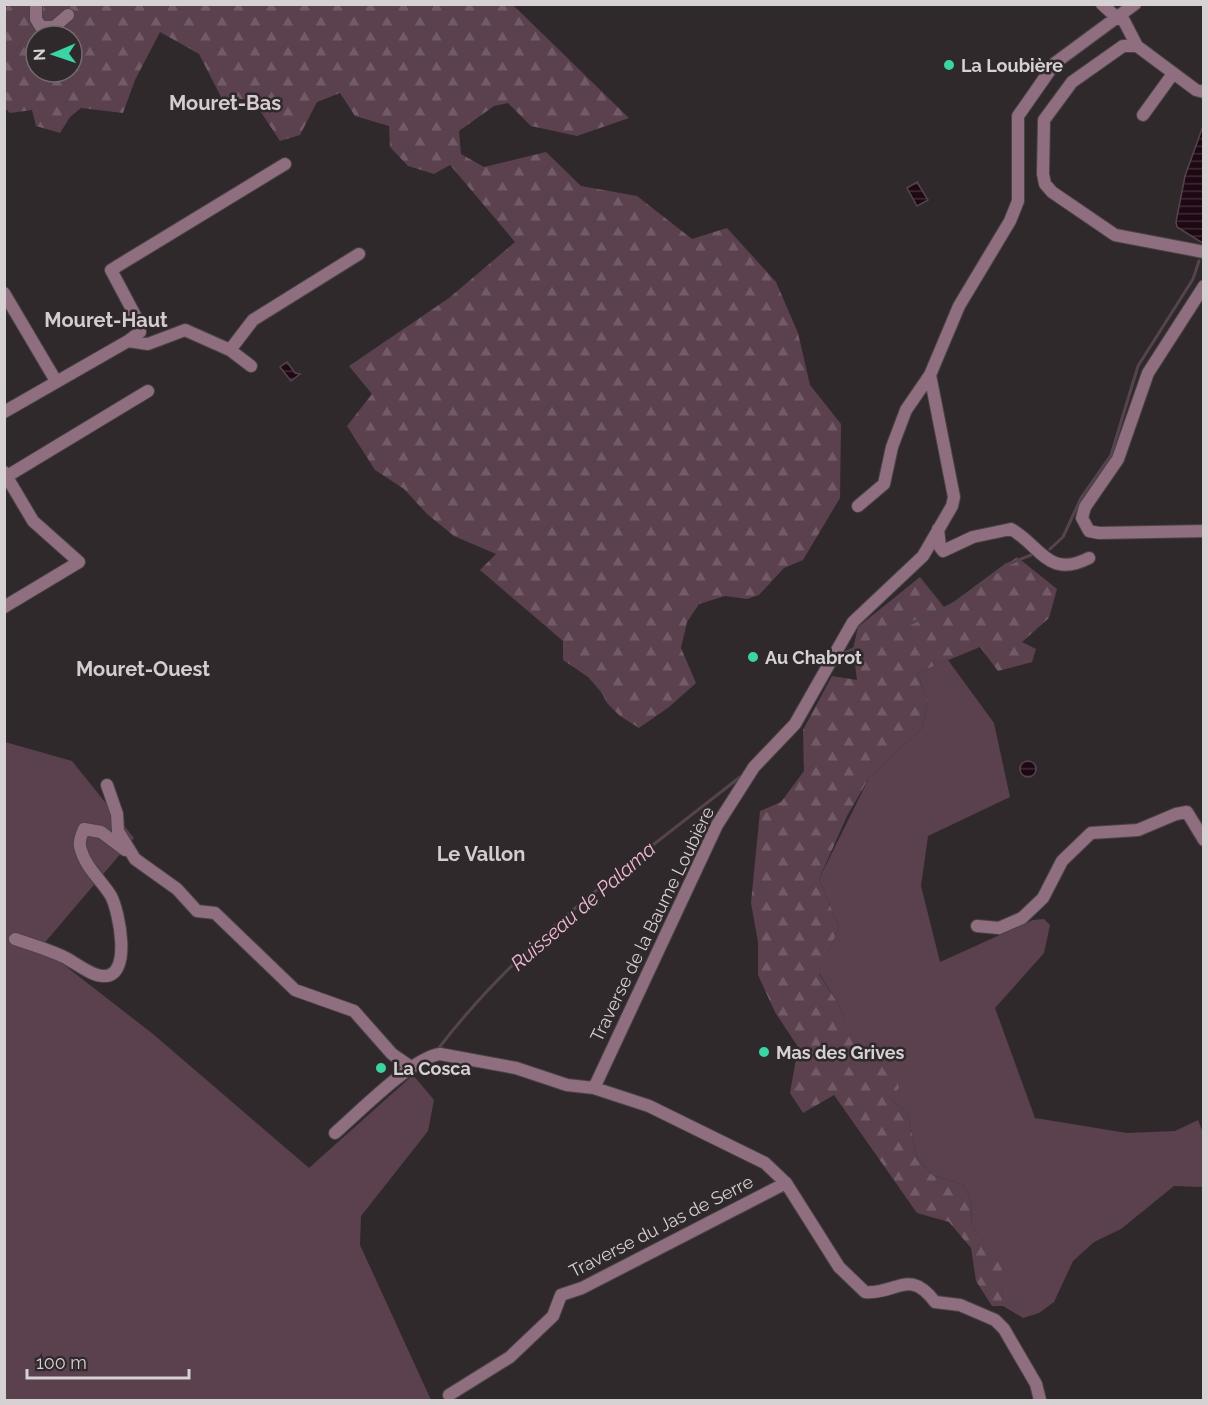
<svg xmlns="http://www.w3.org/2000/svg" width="1208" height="1405" viewBox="0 0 1208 1405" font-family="Raleway,sans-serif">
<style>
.grass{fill:#5b404e}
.forest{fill:url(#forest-firs);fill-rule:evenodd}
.water{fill:url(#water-rules);stroke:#55444d;stroke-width:1.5}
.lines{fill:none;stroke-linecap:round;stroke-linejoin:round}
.stream{stroke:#55444d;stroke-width:3}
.street-casing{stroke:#4b4447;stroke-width:14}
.street{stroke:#8f6e7f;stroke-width:12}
.poi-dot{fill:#3bd4a4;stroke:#30292c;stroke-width:2}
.labels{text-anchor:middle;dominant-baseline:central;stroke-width:5;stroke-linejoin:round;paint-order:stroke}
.poi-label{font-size:18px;font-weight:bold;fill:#d6d1d3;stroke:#30292c;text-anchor:start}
.street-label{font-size:18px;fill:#d6d1d3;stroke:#30292c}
.neighbourhood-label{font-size:20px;font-weight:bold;fill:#d5ccd0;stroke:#30292c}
.water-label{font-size:20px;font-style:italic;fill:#f0b8d4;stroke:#30292c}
</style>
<defs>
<pattern id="forest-firs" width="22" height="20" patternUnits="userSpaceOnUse" patternTransform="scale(1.5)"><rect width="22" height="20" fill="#5b404e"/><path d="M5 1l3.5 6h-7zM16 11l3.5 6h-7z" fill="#725b67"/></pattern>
<pattern id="water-rules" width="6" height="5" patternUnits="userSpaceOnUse" patternTransform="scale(1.5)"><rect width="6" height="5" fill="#1e0814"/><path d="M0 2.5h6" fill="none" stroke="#3e2b35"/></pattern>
</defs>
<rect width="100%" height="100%" fill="#30292c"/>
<path class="grass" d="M 948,660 L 994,723 L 1010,797 L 928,836 L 921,886 L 940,962 L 1033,920 L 1044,919 L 1050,925 L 1044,953 L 995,1008 L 1035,1118 L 1127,1133 L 1175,1131 L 1198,1120 L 1203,1133 L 1203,1187 L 1174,1186 L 1121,1229 L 1094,1242 L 1073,1261 L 1054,1302 L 1039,1313 L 1023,1318 L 1003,1306 L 1001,1264 L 972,1227 L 971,1201 L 964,1185 L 932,1175 L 917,1158 L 908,1114 L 891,1099 L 855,1045 L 839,1005 L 819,973 L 839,927 L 819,879 L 869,778 L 922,728 L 928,701 L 917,673 Z
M 5,742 L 72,761 L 134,838 L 41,947 L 153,1034 L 309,1168 L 413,1075 L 434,1100 L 428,1131 L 361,1216 L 360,1245 L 431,1400 L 5,1400 Z"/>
<path class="forest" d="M 9,4 L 513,5 L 629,118 L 577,136 L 531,126 L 508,103 L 494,106 L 459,131 L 461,154 L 484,167 L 546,152 L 581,186 L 637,196 L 692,239 L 727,228 L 776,282 L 798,333 L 810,385 L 841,424 L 840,498 L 803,560 L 784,568 L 759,595 L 747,599 L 725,596 L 699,604 L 687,622 L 681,648 L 696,683 L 669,707 L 639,728 L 620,716 L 607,703 L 602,693 L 588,677 L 563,660 L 563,641 L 480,570 L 496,554 L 454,536 L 427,514 L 404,489 L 375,470 L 347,426 L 372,394 L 349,366 L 449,298 L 515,242 L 450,165 L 434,174 L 408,166 L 390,147 L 389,126 L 355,116 L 340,93 L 317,102 L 300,135 L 280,141 L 253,100 L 221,97 L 199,54 L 160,32 L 135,80 L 123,113 L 81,108 L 70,117 L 60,133 L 36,126 L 32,110 L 10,113 L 5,108 L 4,10 ZM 36,36 L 72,36 L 72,72 L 36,72 Z
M 1017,557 L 1057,589 L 1049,618 L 1022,642 L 1036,649 L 1032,662 L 998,671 L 980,647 L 917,673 L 928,701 L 922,728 L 869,778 L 847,816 L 819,879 L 839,927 L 819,974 L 839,1005 L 855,1044 L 892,1057 L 899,1088 L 891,1099 L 908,1114 L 917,1158 L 932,1175 L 964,1185 L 971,1201 L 972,1227 L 1002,1264 L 1003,1306 L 992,1306 L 976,1281 L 971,1248 L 949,1222 L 917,1213 L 834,1095 L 803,1113 L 790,1093 L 798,1047 L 775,1012 L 758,975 L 758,942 L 751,903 L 760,811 L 781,802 L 804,771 L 803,730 L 832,676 L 857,680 L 853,649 L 858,627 L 920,577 L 944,607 L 970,593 Z"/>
<path class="water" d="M 1203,126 L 1204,242 L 1201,242 L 1177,227 L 1176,222 L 1185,176 Z
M 917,182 L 928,200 L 917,206 L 907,188 Z
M 287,362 L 295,373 L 300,374 L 291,381 L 280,367 Z
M1020 769a8 8 0 1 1 16 0a8 8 0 1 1-16 0Z"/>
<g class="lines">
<path class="stream" d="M 1050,549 L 1063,537 L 1081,498 L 1111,455 L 1138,366 L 1193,279 L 1199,261
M 844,653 L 952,605 L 1006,565 L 1031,555
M 438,1049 C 521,940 634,861 740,777"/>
<defs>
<path id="street" d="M 36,4 L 36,19 L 41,27 L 54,27 L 68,15
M 1102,4 L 1118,19
M 1122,17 L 1137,46
M 1204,92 L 1196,90 L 1137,46 L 1123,46 L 1072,82 L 1044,120 L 1043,174 L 1045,184 L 1052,192 L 1115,235 L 1204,252
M 1143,115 L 1172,75
M 1204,286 L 1148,373 L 1118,459 L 1085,507 L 1082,518 L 1089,531 L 1099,533 L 1204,531
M 4,293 L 56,381
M 128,341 L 148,344 L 185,330 L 230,350 L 253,320 L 359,254
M 230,350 L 251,366
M 4,412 L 128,341 L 140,332 L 136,317 L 111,270 L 285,164
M 4,472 L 33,521 L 79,562 L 4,607
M 4,478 L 148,391
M 858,506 L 884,484 L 892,447 L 906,410 L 930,375
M 938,529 L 940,547 L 943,551 L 973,537 L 1011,529 C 1041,546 1048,579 1089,558
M 107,785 L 117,814 L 118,831 L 135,859 L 177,889 L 197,911 L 215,913 L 295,990 L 354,1011 L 392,1054 L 411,1067
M 977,926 L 999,928 L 1022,918 L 1043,898 L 1062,861 L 1091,833 L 1138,830 L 1176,814 L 1187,812 L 1204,840
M 15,939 C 33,945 50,950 66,958 C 77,964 92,976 103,976 C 133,978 119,911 111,896 C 102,881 86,868 81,850 C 78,843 81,836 84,829 L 101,832 L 125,850
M 594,1088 L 717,825 L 754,767 L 795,724 L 853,622 L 923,556 L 952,506 L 954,497 L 930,375 L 959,306 L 1010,221 L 1018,201 L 1018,116 L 1055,63 L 1135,4
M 335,1133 C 358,1113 413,1057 440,1054 L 516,1068 L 567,1085 L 594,1088 L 649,1106 L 765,1163 L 786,1183 L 839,1267 L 865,1292 C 896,1295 909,1267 935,1302 L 960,1305 L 995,1320 L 1004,1329 L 1036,1384 L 1040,1400
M 449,1395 L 510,1357 L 553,1316 L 561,1295 L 582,1288 L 786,1183"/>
</defs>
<use href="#street" class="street-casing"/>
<use href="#street" class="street"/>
</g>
<g class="poi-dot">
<circle cx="949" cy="65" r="6"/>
<circle cx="753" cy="657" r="6"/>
<circle cx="764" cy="1052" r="6"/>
<circle cx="381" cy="1068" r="6"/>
</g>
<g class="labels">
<g class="poi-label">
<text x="961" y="65">La Loubière</text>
<text x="765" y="657">Au Chabrot</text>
<text x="776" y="1052">Mas des Grives</text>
<text x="393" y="1068">La Cosca</text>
</g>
<g class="street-label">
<text transform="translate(652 924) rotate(-64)">Traverse de la Baume Loubière</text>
<text transform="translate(661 1226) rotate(-27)">Traverse du Jas de Serre</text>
</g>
<g class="neighbourhood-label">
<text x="225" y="103">Mouret-Bas</text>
<text x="106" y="320">Mouret-Haut</text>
<text x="143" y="669">Mouret-Ouest</text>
<text x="481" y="854">Le Vallon</text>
</g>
<g class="water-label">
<text transform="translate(583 906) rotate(-41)">Ruisseau de Palama</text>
</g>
</g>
<rect width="1208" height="1405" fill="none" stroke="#d6d1d3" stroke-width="12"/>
<g transform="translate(54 54) rotate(268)"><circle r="28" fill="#30292c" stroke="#726c6f" stroke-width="1.5"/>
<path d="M0-4.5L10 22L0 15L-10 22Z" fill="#3bd4a4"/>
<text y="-9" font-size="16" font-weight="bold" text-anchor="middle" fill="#d6d1d3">N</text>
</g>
<path d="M27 1369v9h162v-9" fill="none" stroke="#d6d1d3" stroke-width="3"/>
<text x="36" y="1369" font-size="18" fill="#d6d1d3" stroke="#30292c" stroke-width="4.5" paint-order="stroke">100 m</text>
</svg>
